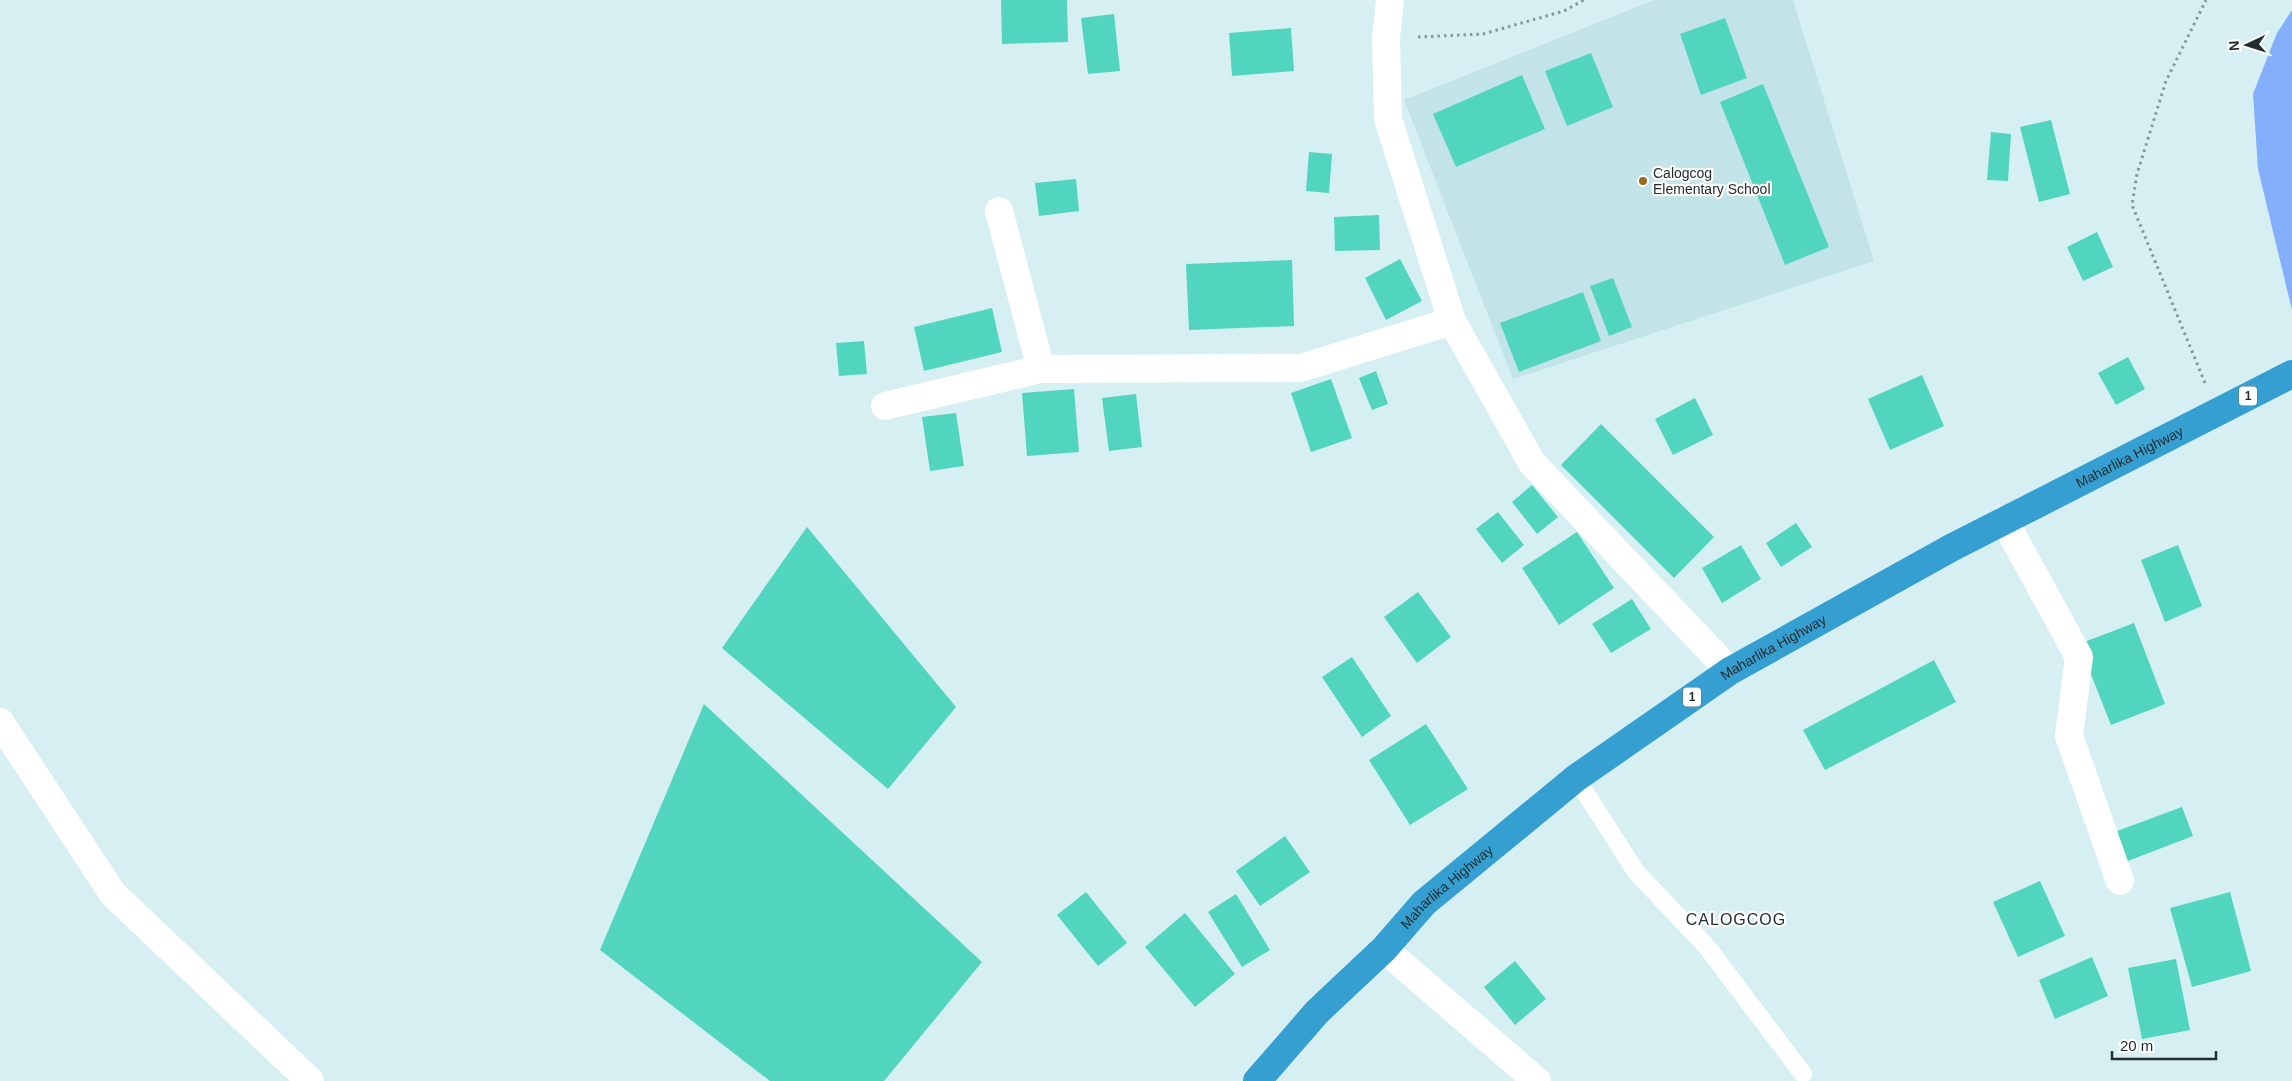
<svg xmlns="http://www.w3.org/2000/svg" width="2292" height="1081" viewBox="0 0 2292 1081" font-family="Helvetica,sans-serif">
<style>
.built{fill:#c2e4e9}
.water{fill:#84affc}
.building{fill:#51d5be}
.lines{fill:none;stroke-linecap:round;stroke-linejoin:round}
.path{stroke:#849799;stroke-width:3;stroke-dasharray:2.5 4;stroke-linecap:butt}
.lane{stroke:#fff;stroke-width:18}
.street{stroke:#fff;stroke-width:28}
.highway{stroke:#369fd1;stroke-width:28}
.poi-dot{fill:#9c671e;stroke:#fff;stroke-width:2}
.labels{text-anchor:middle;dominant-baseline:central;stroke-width:4.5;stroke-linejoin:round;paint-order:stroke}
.shield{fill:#fff;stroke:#656c6d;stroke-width:1}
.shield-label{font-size:12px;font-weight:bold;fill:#232d2e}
.poi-label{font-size:14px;fill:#232d2e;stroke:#fff;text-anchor:start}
.street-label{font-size:14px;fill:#232d2e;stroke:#fff}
.quarter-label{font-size:16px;letter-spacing:1px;fill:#232d2e;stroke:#fff}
</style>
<rect width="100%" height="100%" fill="#d6eff2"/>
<path class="built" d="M 1654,0 L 1793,0 L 1874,261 L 1513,379 L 1404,100 Z"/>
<path class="water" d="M 2292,10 L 2292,310 L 2258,169 L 2253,94 L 2277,33 Z"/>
<path class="building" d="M 1001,0 L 1067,0 L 1068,42 L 1002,44 Z
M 1114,14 L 1120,71 L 1088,74 L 1081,18 Z
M 1725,18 L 1747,78 L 1701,95 L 1680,34 Z
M 1291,28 L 1294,71 L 1232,76 L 1229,33 Z
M 1591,53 L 1613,107 L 1567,126 L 1545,71 Z
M 1522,75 L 1545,129 L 1456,167 L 1433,114 Z
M 1763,84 L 1829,247 L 1785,265 L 1720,102 Z
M 2051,120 L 2070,194 L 2039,202 L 2020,127 Z
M 1991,132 L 2011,134 L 2008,181 L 1987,180 Z
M 1309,152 L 1332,154 L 1329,193 L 1306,191 Z
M 1076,179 L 1079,211 L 1039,216 L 1035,183 Z
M 1379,215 L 1380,250 L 1335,251 L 1334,217 Z
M 2097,232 L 2113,267 L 2083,281 L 2067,247 Z
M 1400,259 L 1422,301 L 1386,320 L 1365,278 Z
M 1292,260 L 1294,326 L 1189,330 L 1186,264 Z
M 1613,278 L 1632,327 L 1609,336 L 1590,286 Z
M 1583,292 L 1601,341 L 1519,372 L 1500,323 Z
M 992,308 L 1002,352 L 924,371 L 914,327 Z
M 864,341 L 867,374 L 839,376 L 836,343 Z
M 2128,357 L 2145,389 L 2116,405 L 2098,373 Z
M 1376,371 L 1388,404 L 1372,410 L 1359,378 Z
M 1922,375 L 1944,426 L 1890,450 L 1868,399 Z
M 1331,379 L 1352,438 L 1311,452 L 1291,393 Z
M 1074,389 L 1079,452 L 1027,456 L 1022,393 Z
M 1136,394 L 1142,447 L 1109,451 L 1102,398 Z
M 1695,398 L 1713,435 L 1673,455 L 1655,419 Z
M 956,413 L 964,466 L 930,471 L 922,417 Z
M 1601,424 L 1714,537 L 1674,578 L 1561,465 Z
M 1532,485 L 1558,517 L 1537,534 L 1512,502 Z
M 1498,512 L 1524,545 L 1502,563 L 1476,529 Z
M 1796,523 L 1812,547 L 1781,567 L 1766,543 Z
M 807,527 L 956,707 L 888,789 L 722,648 Z
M 1577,532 L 1614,588 L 1559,625 L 1522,568 Z
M 1741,545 L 1761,579 L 1722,603 L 1702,568 Z
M 2178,545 L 2202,606 L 2165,622 L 2141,560 Z
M 1418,592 L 1451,637 L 1417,663 L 1384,617 Z
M 1632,599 L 1651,629 L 1611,653 L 1592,624 Z
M 2134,623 L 2165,704 L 2111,725 L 2079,644 Z
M 1352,657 L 1391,716 L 1362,737 L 1322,677 Z
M 1934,660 L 1956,702 L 1825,770 L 1803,730 Z
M 704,704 L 982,962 L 884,1081 L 770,1081 L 600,950 Z
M 1426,724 L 1468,789 L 1410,825 L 1369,760 Z
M 2182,807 L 2193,836 L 2120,864 L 2109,834 Z
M 1285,836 L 1310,872 L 1260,906 L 1236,871 Z
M 2040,881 L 2065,936 L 2018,957 L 1993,902 Z
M 1086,892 L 1127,943 L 1098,966 L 1057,915 Z
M 2230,892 L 2251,971 L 2192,987 L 2170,908 Z
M 1236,894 L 1270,950 L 1242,967 L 1208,912 Z
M 1185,913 L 1235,974 L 1195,1007 L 1145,947 Z
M 2092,957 L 2108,996 L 2055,1019 L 2039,980 Z
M 2176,959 L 2190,1030 L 2142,1039 L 2128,968 Z
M 1515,961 L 1546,999 L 1515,1025 L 1484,987 Z"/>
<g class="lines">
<path class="path" d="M 1418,37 L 1483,34 L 1564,11 L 1584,0
M 2205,383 L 2132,205 L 2137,174 L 2166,81 L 2206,0"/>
<path class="lane" d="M 1576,778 L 1636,872 L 1707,947 L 1803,1074"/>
<path class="street" d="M 1390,0 L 1386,38 L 1388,119 L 1452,321 L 1532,463 L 1730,671
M 999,211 L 1041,369
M 885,406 L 1041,369 L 1301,368 L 1452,321
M 2004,520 L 2079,657 L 2069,736 L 2120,881
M 0,722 L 113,894 L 310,1081
M 1384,949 L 1537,1081"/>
<path class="highway" id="s1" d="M 1257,1081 L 1317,1012 L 1384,949 L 1424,903 L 1576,778 L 1730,671 L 1951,548 L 2292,374"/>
</g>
<circle class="poi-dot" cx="1643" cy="181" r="5"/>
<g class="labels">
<g class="shield">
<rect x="2239" y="386.5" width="18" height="19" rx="4"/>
<rect x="1683" y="687.5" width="18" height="19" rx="4"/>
</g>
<g class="shield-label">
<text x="2248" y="396">1</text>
<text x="1692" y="697">1</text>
</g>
<g class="poi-label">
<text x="1653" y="173">Calogcog<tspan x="1653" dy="16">Elementary School</tspan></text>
</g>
<g class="street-label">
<text stroke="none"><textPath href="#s1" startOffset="1082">Maharlika Highway</textPath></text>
<text stroke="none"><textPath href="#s1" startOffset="678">Maharlika Highway</textPath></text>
<text stroke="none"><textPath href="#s1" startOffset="272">Maharlika Highway</textPath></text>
</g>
<g class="quarter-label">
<text x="1736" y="919">CALOGCOG</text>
</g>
</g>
<g transform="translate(2247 45) rotate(266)" stroke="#ffffff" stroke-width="4" paint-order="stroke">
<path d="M0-4L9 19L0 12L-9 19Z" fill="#232d2e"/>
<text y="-8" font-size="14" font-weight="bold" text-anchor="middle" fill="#232d2e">N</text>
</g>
<path d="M2112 1051v8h104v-8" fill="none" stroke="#232d2e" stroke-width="2.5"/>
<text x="2120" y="1051" font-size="15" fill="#232d2e" stroke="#ffffff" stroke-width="4" paint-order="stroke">20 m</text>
</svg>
